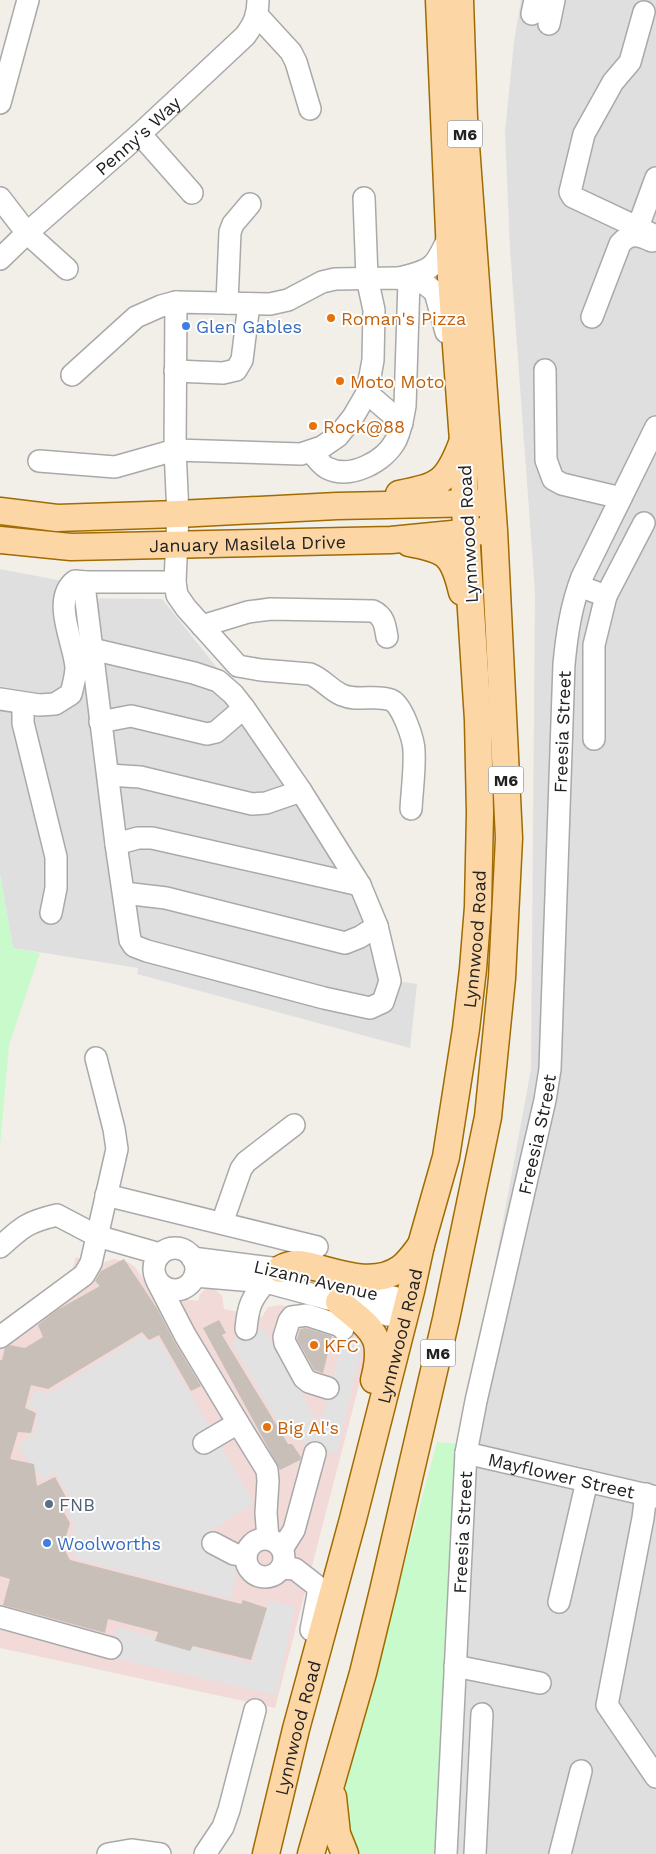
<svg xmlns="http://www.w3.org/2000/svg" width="656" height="1854" viewBox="0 0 656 1854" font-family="'Work Sans',sans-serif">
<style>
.residential{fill:#e0dfdf}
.commercial{fill:#f2dad9}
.park{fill:#c8facc}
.parking{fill:#e2e2e2}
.building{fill:#c7bfb8}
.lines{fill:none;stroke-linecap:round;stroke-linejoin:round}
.minor-casing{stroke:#a9a9a9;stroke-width:24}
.major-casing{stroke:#a06b00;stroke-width:29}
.minor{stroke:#fff;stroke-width:21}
.major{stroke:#fcd6a4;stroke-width:26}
.food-dot{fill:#e8710a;stroke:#fff;stroke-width:2}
.shop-dot{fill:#3f7fe0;stroke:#fff;stroke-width:2}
.service-dot{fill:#5c6f8a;stroke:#fff;stroke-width:2}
.labels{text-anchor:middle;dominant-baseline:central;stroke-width:4;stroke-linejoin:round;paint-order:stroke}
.shield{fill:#fff;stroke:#646464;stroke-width:1}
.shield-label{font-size:16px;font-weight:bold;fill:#222}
.street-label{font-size:18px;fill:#222;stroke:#fff}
.food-label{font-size:18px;fill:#c56008;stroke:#fff;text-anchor:start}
.shop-label{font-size:18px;fill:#366cbe;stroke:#fff;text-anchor:start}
.service-label{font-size:18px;fill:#4e5e75;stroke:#fff;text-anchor:start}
</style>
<rect width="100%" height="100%" fill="#f2efe9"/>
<path class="residential" d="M 521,0 L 656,0 L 656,1854 L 352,1854 L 466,1423 L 531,1069 L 535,592 L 510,249 L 505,132 L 514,42 Z
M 0,569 L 63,581 L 76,598 L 162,599 L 300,771 L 396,981 L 417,984 L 410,1048 L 137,974 L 138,968 L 13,948 L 0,874 Z"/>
<path class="commercial" d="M 76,1257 L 102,1263 L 114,1259 L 128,1262 L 135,1267 L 154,1295 L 198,1301 L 200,1294 L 206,1288 L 215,1289 L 222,1296 L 224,1309 L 262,1317 L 268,1307 L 281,1305 L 299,1309 L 360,1332 L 369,1347 L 275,1708 L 0,1648 L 0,1329 L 71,1274 Z"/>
<path class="park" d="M 0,874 L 13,948 L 40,953 L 9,1045 L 0,1147 Z
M 437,1442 L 458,1444 L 442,1854 L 354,1854 L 342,1802 L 348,1773 Z"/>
<path class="parking" d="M 264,1328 L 320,1426 L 344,1336 L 363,1342 L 337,1454 L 286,1436 L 231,1342 Z
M 141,1335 L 150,1343 L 158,1339 L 254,1503 L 201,1537 L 214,1555 L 240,1563 L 231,1599 L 77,1559 L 69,1546 L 74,1524 L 65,1507 L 71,1500 L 55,1473 L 42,1480 L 17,1445 L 34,1434 L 38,1410 L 28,1407 L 35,1389 L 49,1394 Z
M 269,1600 L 295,1607 L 276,1695 L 109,1657 L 118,1627 L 252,1664 Z"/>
<path class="building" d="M 124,1259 L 158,1310 L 174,1341 L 201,1386 L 191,1391 L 159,1335 L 149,1340 L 142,1332 L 48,1389 L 31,1385 L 25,1408 L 36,1413 L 31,1433 L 18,1432 L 10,1459 L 34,1464 L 37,1486 L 55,1477 L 67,1499 L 60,1506 L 70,1523 L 63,1547 L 70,1560 L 241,1604 L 243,1600 L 267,1608 L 251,1660 L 193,1646 L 190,1651 L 155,1641 L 158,1632 L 108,1619 L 105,1633 L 3,1605 L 10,1579 L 0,1576 L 0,1360 L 2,1360 L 5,1348 L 10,1345 L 25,1348 L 43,1337 L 38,1325 L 57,1310 L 100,1286 L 95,1281 L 101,1271 Z
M 219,1320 L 226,1333 L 222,1335 L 288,1444 L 292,1444 L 301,1457 L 300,1460 L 280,1470 L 203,1328 Z
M 306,1328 L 332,1336 L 323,1373 L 314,1370 L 297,1339 L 300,1329 Z"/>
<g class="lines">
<defs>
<g id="minor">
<path d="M 644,12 L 630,62 L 613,82 L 584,134 L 570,192 L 573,197 L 656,236"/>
<path d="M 532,14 L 535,0"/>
<path d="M 257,15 L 291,52 L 296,62 L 310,109"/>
<path d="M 549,24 L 554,0"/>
<path d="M 0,103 L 28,0"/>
<path d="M 140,134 L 192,193"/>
<path d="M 0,198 L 27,233 L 67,269"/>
<path d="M 638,227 L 656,178"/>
<path id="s1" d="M 0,259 L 27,233 L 140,134 L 245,36 C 254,24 258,15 258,0"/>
<path d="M 399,278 C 433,270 435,268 449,236"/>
<path d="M 227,303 L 230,232 L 233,224 L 250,204"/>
<path d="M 592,317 L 620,244 C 630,232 639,235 652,241"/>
<path d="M 545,370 L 546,460 L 553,479 L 562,484 L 621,498"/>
<path d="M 175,371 L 223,373 L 236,370 L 242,360 L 249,304"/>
<path d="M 72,375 L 136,317 L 161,306 L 176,302"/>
<path d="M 367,393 L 402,423"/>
<path d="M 311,452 C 316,457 321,465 327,468 C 351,480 385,461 396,440 C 401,429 403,418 405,406 L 409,281"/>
<path d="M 39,461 L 115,467 L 175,450 L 301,454 L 322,447 L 338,436 L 353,417 L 367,393 L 373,360 L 374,310 L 367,278 L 364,198"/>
<path d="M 579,586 L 606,596 L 594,645 L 594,739"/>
<path d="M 606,596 L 644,523"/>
<path d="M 202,626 L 248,612 L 271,609 L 373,611 C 384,616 385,625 387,637"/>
<path d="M 92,649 L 194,673 L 218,681 L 233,694 L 244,708 L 301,791 L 360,885 L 377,926 L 390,981 L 383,1002 L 370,1008 L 324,998 L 147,951 L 134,946 L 130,940 L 116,844 L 85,593 L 85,582 L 175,582"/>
<path d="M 0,699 L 39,705 L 55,704 L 71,694 C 73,685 76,676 76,667 C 74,642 51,600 75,581 L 85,582"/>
<path d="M 23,704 L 23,723 L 56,857 L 56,888 L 51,913"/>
<path d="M 100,722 L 131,716 L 207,734 L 216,732 L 244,708"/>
<path d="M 108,775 L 140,777 L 252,804 L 266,803 L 301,791"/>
<path d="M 411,809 C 412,790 415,770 414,751 C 414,740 402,704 391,700 C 375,694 358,702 342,695 C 330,690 323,679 310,674 L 261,670 L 238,666 L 186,608 L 177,595 L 175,582 L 178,514 L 175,450 L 176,302 L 270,304 L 288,300 L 322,282 L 335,279 L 396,278 L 425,284 L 435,292 L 446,332"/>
<path d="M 116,844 L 138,838 L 152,838 L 360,885"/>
<path d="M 124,893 L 166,898 L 345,943 L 360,937 L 377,926"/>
<path d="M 106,1195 L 317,1247"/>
<path d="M 222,1223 L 241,1169 L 246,1162 L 294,1125"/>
<path d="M 0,1247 C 22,1227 27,1222 57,1215 L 97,1236 L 160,1254"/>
<circle cx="175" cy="1269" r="21"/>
<path d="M 192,1258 L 280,1269 L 296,1273"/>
<path d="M 195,1276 L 266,1282 L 388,1315 L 405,1318"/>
<path d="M 157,1281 L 185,1335 L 238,1423 L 204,1443"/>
<path d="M 338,1283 L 408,1301"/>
<path d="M 246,1329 C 248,1307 251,1298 266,1282"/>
<path d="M 0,1337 L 84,1275 L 91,1263 L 117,1149 L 114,1129 L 96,1058"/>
<path d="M 328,1388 L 309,1382 L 304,1378 L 285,1343 L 284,1337 L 289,1321 L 292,1317 L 307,1315 L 341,1326 L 343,1329"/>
<path d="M 238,1423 L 267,1470 L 268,1481 L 266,1513 L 268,1539"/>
<path id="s2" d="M 466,1453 L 656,1497"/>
<path d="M 646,1494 L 643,1518 L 607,1705 L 656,1777"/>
<circle cx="265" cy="1558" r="19"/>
<path d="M 213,1543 L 234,1554 L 246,1556"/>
<path d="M 282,1549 L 294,1530 L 315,1453"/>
<path d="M 282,1568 L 295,1569 L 317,1586 L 318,1594 L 311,1630"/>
<path d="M 559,1602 L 587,1481"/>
<path d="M 0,1617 L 111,1648"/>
<path d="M 455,1666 L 540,1683"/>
<path d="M 108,1854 L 131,1850 L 160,1854"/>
<path d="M 205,1854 L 223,1827 L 229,1810 L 255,1710"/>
<path id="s3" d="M 446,1854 L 466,1453 L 476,1401 L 545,1100 L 550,1069 L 564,664 C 567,633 571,606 582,577 L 656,427"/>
<path d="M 475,1854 L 482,1714"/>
<path d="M 560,1854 L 581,1771"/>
</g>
<g id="major">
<path d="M 399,494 C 439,486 447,483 462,443"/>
<path d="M 0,511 L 57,518 L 178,514 L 337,506 L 484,503"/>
<path id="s4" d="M 0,540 L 71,547 L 391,540 L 483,531"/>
<path d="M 409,543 C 447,550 453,554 462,592"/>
<path d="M 280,1269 C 294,1261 303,1264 318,1268 C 344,1275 376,1286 401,1268 C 409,1262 415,1253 421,1245"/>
<path d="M 339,1302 C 371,1330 386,1333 374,1380"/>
<path d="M 333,1797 L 337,1834 L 345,1854"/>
<path id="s5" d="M 266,1854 L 296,1729 L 353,1519 L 411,1291 L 421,1245 L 446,1157 L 466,1029 L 473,969 L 478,907 L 480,813 L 478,720 L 466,532 L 463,441 L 451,278 L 439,0"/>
<path d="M 311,1854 L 363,1673 L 383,1591 L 446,1319 L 488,1117 L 502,978 L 509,838 L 494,530 L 464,118 L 460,0"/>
</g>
</defs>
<use href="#minor" class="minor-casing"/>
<use href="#major" class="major-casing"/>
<use href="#minor" class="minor"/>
<use href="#major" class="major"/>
</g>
<g class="food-dot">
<circle cx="331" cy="318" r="5"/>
<circle cx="340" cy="381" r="5"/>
<circle cx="313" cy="426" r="5"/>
<circle cx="314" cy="1345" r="5"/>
<circle cx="267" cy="1427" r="5"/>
</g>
<g class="shop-dot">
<circle cx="186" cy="326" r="5"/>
<circle cx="47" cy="1543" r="5"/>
</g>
<circle class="service-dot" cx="49" cy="1504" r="5"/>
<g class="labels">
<g class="shield">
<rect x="447.5" y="120.5" width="35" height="27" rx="4"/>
<rect x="488.5" y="766.5" width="35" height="27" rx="4"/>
<rect x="420.5" y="1339.5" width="35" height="27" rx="4"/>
</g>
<g class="shield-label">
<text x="465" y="134">M6</text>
<text x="506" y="780">M6</text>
<text x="438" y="1353">M6</text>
</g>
<g class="street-label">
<text stroke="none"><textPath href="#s1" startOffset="185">Penny's Way</textPath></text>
<text transform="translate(468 534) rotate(-93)">Lynnwood Road</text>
<text stroke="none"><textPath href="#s4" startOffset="248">January Masilela Drive</textPath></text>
<text stroke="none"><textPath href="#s3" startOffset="1132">Freesia Street</textPath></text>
<text stroke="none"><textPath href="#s5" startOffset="940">Lynnwood Road</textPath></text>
<text stroke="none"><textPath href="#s3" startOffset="728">Freesia Street</textPath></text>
<text transform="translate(316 1280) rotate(13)">Lizann Avenue</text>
<text stroke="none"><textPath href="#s5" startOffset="535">Lynnwood Road</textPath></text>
<text stroke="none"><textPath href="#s2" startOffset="98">Mayflower Street</textPath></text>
<text stroke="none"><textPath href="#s3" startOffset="322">Freesia Street</textPath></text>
<text stroke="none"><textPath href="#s5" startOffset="130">Lynnwood Road</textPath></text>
</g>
<g class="food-label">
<text x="341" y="318">Roman's Pizza</text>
<text x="350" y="381">Moto Moto</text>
<text x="323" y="426">Rock@88</text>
<text x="324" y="1345">KFC</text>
<text x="277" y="1427">Big Al's</text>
</g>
<g class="shop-label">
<text x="196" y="326">Glen Gables</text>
<text x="57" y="1543">Woolworths</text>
</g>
<g class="service-label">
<text x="59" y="1504">FNB</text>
</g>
</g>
</svg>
